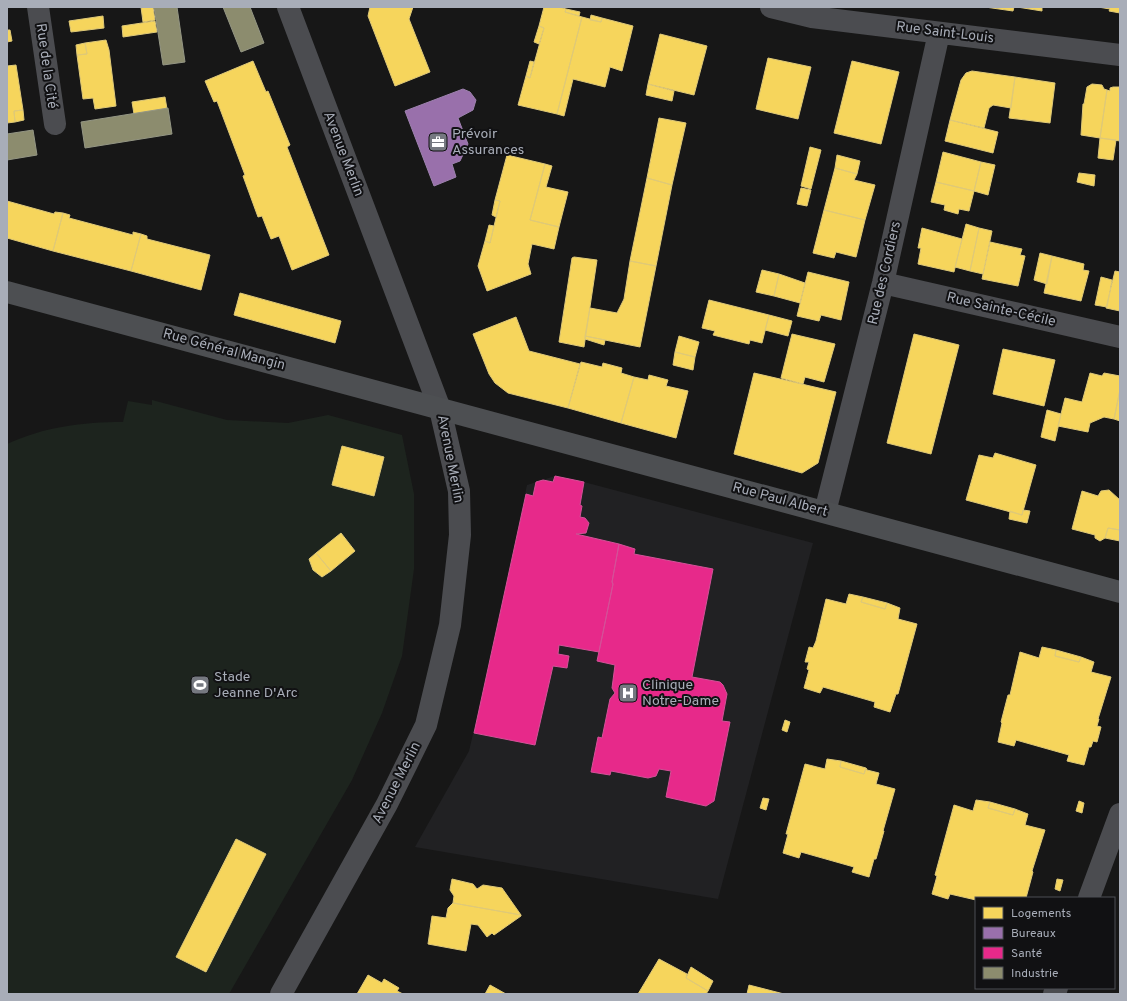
<svg xmlns="http://www.w3.org/2000/svg" width="1127" height="1001" viewBox="0 0 1127 1001" font-family="Overpass,sans-serif">
<style>
.built{fill:#212123}
.green{fill:#1d241e}
.homes{fill:#f6d55c;stroke:#dfc978}
.offices{fill:#9970ab;stroke:#9e82af}
.health{fill:#e7298a;stroke:#d45198}
.industry{fill:#8c8c6e;stroke:#949684}
.lines{fill:none;stroke-linecap:round;stroke-linejoin:round}
.minor{stroke:#4b4c50;stroke-width:22}
.major{stroke:#4d4f52;stroke-width:22}
.labels{text-anchor:middle;dominant-baseline:central;stroke-width:4;stroke-linejoin:round;paint-order:stroke}
.street-label{font-size:14px;fill:#a8adb8;stroke:#111113}
.poi-label{font-size:14px;fill:#a8adb8;stroke:#111113;text-anchor:start}
</style>
<rect width="100%" height="100%" fill="#171717"/>
<path class="built" d="M 555,476 L 584,482 L 813,543 L 718,899 L 415,847 L 469,751 L 492,653 L 527,485 Z"/>
<path class="green" d="M 152,400 L 227,420 L 288,423 L 328,415 L 402,435 L 414,494 L 414,569 L 402,656 L 382,713 L 352,780 L 229,994 L 7,994 L 7,444 C 44,427 82,422 123,422 L 128,401 L 152,405 Z"/>
<path class="homes" d="M 141,7 L 153,7 L 155,20 L 143,22 Z
M 370,7 L 413,7 L 409,19 L 430,72 L 395,86 L 368,16 Z
M 544,7 L 559,7 L 566,9 L 565,12 L 582,17 L 557,114 L 518,105 L 526,76 L 530,78 L 544,28 L 539,26 Z
M 985,7 L 1014,7 L 1013,11 Z
M 1017,7 L 1042,7 L 1042,11 Z
M 1098,7 L 1120,7 L 1120,13 L 1109,11 L 1110,9 Z
M 566,9 L 580,12 L 579,16 L 565,12 Z
M 591,15 L 602,18 L 601,22 L 590,20 Z
M 103,16 L 104,28 L 71,32 L 69,21 Z
M 582,17 L 601,22 L 602,18 L 633,26 L 622,71 L 610,67 L 605,87 L 573,79 L 564,116 L 557,114 Z
M 155,21 L 157,32 L 123,37 L 122,26 Z
M 539,26 L 544,28 L 539,44 L 534,42 Z
M 7,30 L 10,30 L 12,41 L 7,42 Z
M 660,34 L 707,46 L 694,95 L 648,84 Z
M 106,40 L 109,50 L 116,106 L 95,109 L 93,98 L 83,99 L 77,55 L 87,54 L 85,43 Z
M 85,43 L 87,54 L 77,55 L 76,45 Z
M 768,58 L 811,67 L 798,119 L 756,109 Z
M 253,61 L 266,92 L 268,91 L 290,145 L 287,147 L 329,255 L 292,270 L 279,236 L 271,239 L 262,216 L 258,217 L 243,176 L 245,175 L 217,101 L 214,102 L 205,81 Z
M 530,61 L 534,62 L 530,78 L 526,76 Z
M 852,61 L 899,72 L 881,144 L 834,133 Z
M 16,65 L 23,110 L 14,111 L 15,122 L 7,123 L 7,66 Z
M 972,71 L 1015,77 L 1011,108 L 993,105 L 989,108 L 984,128 L 950,120 L 961,80 L 966,73 Z
M 1015,77 L 1055,83 L 1050,123 L 1009,118 Z
M 648,84 L 674,91 L 672,101 L 646,95 Z
M 1092,84 L 1102,85 L 1104,89 L 1107,90 L 1100,138 L 1081,135 L 1083,104 L 1084,104 L 1087,87 Z
M 1113,87 L 1120,87 L 1120,141 L 1100,138 L 1107,90 L 1110,91 L 1110,88 Z
M 165,97 L 167,109 L 134,114 L 132,102 Z
M 23,110 L 24,120 L 15,122 L 14,111 Z
M 659,118 L 686,123 L 672,185 L 647,178 Z
M 950,120 L 998,132 L 993,153 L 945,141 Z
M 1100,138 L 1116,140 L 1113,160 L 1098,158 Z
M 810,147 L 821,150 L 811,189 L 801,186 Z
M 943,152 L 981,162 L 974,191 L 936,182 Z
M 507,155 L 545,164 L 530,220 L 559,227 L 554,249 L 532,244 L 528,264 L 531,274 L 487,291 L 478,266 L 485,241 L 490,243 L 500,201 L 495,200 Z
M 837,155 L 860,161 L 857,174 L 835,168 Z
M 981,162 L 995,165 L 988,195 L 974,191 Z
M 545,164 L 552,166 L 546,187 L 568,192 L 559,227 L 530,220 Z
M 835,168 L 857,174 L 854,180 L 875,185 L 865,220 L 824,210 Z
M 1079,173 L 1095,175 L 1094,186 L 1077,182 Z
M 647,178 L 672,185 L 656,266 L 630,261 Z
M 936,182 L 974,191 L 969,211 L 959,209 L 958,214 L 944,210 L 945,205 L 931,202 Z
M 801,188 L 811,190 L 807,206 L 797,204 Z
M 495,200 L 500,201 L 496,217 L 492,215 Z
M 7,201 L 54,214 L 55,212 L 63,213 L 53,251 L 7,238 Z
M 824,210 L 865,220 L 856,257 L 836,252 L 834,258 L 813,253 Z
M 63,213 L 70,215 L 69,218 L 133,235 L 133,232 L 141,234 L 131,271 L 53,251 Z
M 966,224 L 979,228 L 970,271 L 955,267 Z
M 489,225 L 494,226 L 490,243 L 485,241 Z
M 922,228 L 962,239 L 954,272 L 918,264 L 921,248 L 918,248 Z
M 979,228 L 992,231 L 983,274 L 970,271 Z
M 141,234 L 147,236 L 147,239 L 210,255 L 201,290 L 131,271 Z
M 990,242 L 1022,249 L 1020,255 L 1025,256 L 1018,286 L 982,279 Z
M 1040,253 L 1052,256 L 1047,284 L 1034,280 Z
M 1052,256 L 1084,264 L 1083,270 L 1089,271 L 1081,301 L 1044,293 Z
M 574,257 L 597,260 L 584,347 L 559,342 L 572,258 Z
M 630,261 L 656,266 L 640,347 L 585,336 L 590,308 L 617,313 L 624,299 Z
M 762,270 L 779,274 L 774,296 L 756,292 Z
M 1115,271 L 1120,272 L 1120,311 L 1106,308 Z
M 808,272 L 849,282 L 841,320 L 821,315 L 819,321 L 797,316 Z
M 779,274 L 805,283 L 800,303 L 774,296 Z
M 1101,277 L 1112,280 L 1107,307 L 1095,305 Z
M 240,293 L 341,321 L 335,343 L 234,315 Z
M 709,300 L 769,315 L 762,343 L 750,340 L 749,344 L 713,335 L 715,331 L 702,328 Z
M 769,315 L 792,321 L 788,336 L 765,330 Z
M 516,317 L 529,351 L 580,364 L 568,408 L 508,393 L 495,383 L 489,374 L 473,334 Z
M 792,334 L 835,344 L 824,382 L 805,377 L 803,384 L 781,378 Z
M 914,334 L 959,345 L 931,454 L 887,443 Z
M 585,336 L 605,340 L 604,345 L 585,339 Z
M 679,336 L 699,342 L 695,357 L 675,352 Z
M 1003,349 L 1055,360 L 1044,406 L 993,394 Z
M 675,352 L 695,357 L 693,370 L 673,365 Z
M 581,362 L 602,367 L 603,363 L 622,368 L 621,373 L 634,377 L 621,423 L 568,408 Z
M 754,373 L 836,392 L 818,463 L 802,473 L 734,454 Z
M 1090,373 L 1102,376 L 1104,373 L 1120,376 L 1120,390 L 1114,419 L 1104,417 L 1090,423 L 1088,432 L 1058,426 L 1065,398 L 1082,402 Z
M 649,375 L 668,380 L 666,386 L 688,391 L 676,438 L 621,423 L 634,377 L 648,380 Z
M 1120,390 L 1120,421 L 1114,419 Z
M 1047,410 L 1061,414 L 1055,441 L 1041,437 Z
M 342,446 L 384,457 L 374,496 L 332,485 Z
M 995,453 L 1036,465 L 1022,515 L 966,500 L 979,455 L 993,458 Z
M 1109,490 L 1120,500 L 1120,530 L 1108,528 L 1105,538 L 1100,541 L 1095,538 L 1095,535 L 1072,529 L 1082,491 L 1098,496 L 1101,491 Z
M 1023,510 L 1030,511 L 1027,523 L 1009,519 L 1010,511 L 1022,515 Z
M 1108,528 L 1120,530 L 1120,541 L 1105,538 Z
M 341,533 L 355,551 L 331,571 L 316,553 Z
M 316,553 L 331,571 L 322,577 L 313,570 L 309,559 Z
M 849,594 L 863,597 L 861,602 L 885,609 L 887,603 L 900,608 L 898,619 L 917,624 L 898,694 L 896,694 L 890,712 L 874,707 L 875,702 L 823,687 L 820,693 L 804,688 L 809,670 L 807,669 L 809,662 L 805,662 L 809,647 L 813,648 L 816,641 L 826,599 L 846,604 Z
M 863,597 L 887,603 L 885,609 L 861,602 Z
M 1042,647 L 1056,650 L 1055,656 L 1079,662 L 1081,657 L 1094,662 L 1091,672 L 1111,677 L 1098,719 L 1099,719 L 1097,726 L 1101,727 L 1097,742 L 1093,741 L 1091,747 L 1089,747 L 1084,765 L 1067,761 L 1069,755 L 1016,740 L 1014,746 L 998,742 L 1002,723 L 1001,722 L 1008,695 L 1010,695 L 1020,652 L 1039,658 Z
M 1056,650 L 1081,657 L 1079,662 L 1055,656 Z
M 785,720 L 790,722 L 787,732 L 782,730 Z
M 827,759 L 841,761 L 840,767 L 864,774 L 866,768 L 867,770 L 879,773 L 876,784 L 895,789 L 883,831 L 884,831 L 876,859 L 874,859 L 869,877 L 852,872 L 854,867 L 801,852 L 799,858 L 783,853 L 788,834 L 786,834 L 805,764 L 825,769 Z
M 841,761 L 866,768 L 864,774 L 840,767 Z
M 763,798 L 769,799 L 766,810 L 760,808 Z
M 976,800 L 990,802 L 988,808 L 1013,815 L 1015,809 L 1028,814 L 1025,825 L 1045,830 L 1032,871 L 1033,872 L 1026,898 L 976,898 L 976,900 L 950,894 L 948,899 L 932,894 L 937,876 L 935,875 L 954,805 L 973,811 Z
M 1079,801 L 1084,803 L 1082,813 L 1076,811 Z
M 990,802 L 1015,809 L 1013,815 L 988,808 Z
M 236,839 L 266,854 L 206,972 L 176,957 Z
M 452,879 L 473,884 L 477,889 L 483,885 L 502,888 L 521,915 L 453,903 L 454,896 L 450,890 Z
M 1057,879 L 1063,880 L 1060,891 L 1055,889 Z
M 453,903 L 521,915 L 521,916 L 494,935 L 492,933 L 487,937 L 478,925 L 471,924 L 466,951 L 428,944 L 432,916 L 446,918 L 448,908 Z
M 659,959 L 687,974 L 686,978 L 708,991 L 706,994 L 638,994 Z
M 691,967 L 713,981 L 708,991 L 686,978 Z
M 368,975 L 382,983 L 384,979 L 399,988 L 397,991 L 403,994 L 357,994 Z
M 490,985 L 506,994 L 485,994 Z
M 749,985 L 784,994 L 747,994 Z"/>
<path class="offices" d="M 463,89 L 470,92 L 476,100 L 473,110 L 458,118 L 468,144 L 460,161 L 452,164 L 456,177 L 434,186 L 405,111 Z"/>
<path class="health" d="M 555,476 L 584,482 L 580,505 L 582,506 L 580,517 L 585,518 L 589,523 L 586,533 L 576,534 L 619,544 L 612,582 L 613,584 L 599,652 L 559,645 L 558,654 L 569,656 L 567,668 L 553,666 L 535,745 L 474,733 L 526,494 L 533,496 L 536,482 L 543,480 L 553,482 Z
M 619,544 L 635,549 L 634,554 L 713,569 L 692,677 L 720,682 L 723,685 L 727,694 L 722,721 L 730,722 L 714,801 L 706,806 L 666,797 L 671,771 L 659,769 L 656,776 L 648,778 L 611,771 L 610,775 L 591,772 L 598,737 L 602,738 L 610,699 L 615,693 L 612,688 L 615,665 L 597,661 L 613,584 L 612,582 Z"/>
<path class="industry" d="M 154,7 L 177,7 L 185,62 L 163,65 Z
M 223,7 L 250,7 L 264,43 L 241,52 Z
M 168,108 L 172,134 L 85,148 L 81,122 Z
M 33,130 L 37,155 L 7,160 L 7,134 Z"/>
<g class="lines">
<path class="minor" d="M 38,7 L 55,124
M 771,7 L 812,17 L 1120,55
M 883,283 L 1120,337
M 825,512 L 883,283 L 939,33
M 1089,898 L 1120,814
M 281,994 L 387,804 L 426,725 L 450,625 L 460,535 L 459,491 L 440,409 L 288,7
M 1054,994 L 1057,988"/>
<path class="major" d="M 7,292 L 1120,592"/>
</g>
<defs>
<symbol id="office-square" viewBox="-11 -11 22 22"><rect x="-9" y="-9" width="18" height="18" rx="4" fill="#757880" stroke="#111113"/><path d="M-6-3h4V-5.5h4V-3h4V5H-6ZM-1-4.5V-3h2v-1.5ZM-6 0V1H6V0Z" fill="#fff"/></symbol>
<symbol id="stadium-square" viewBox="-11 -11 22 22"><rect x="-9" y="-9" width="18" height="18" rx="4" fill="#757880" stroke="#111113"/><path d="M0-5a6.5 5 0 1 0 0 10a6.5 5 0 1 0 0-10ZM-3.5-1.8h7v3.6h-7Z" fill="#fff"/></symbol>
<symbol id="hospital-square" viewBox="-11 -11 22 22"><rect x="-9" y="-9" width="18" height="18" rx="4" fill="#757880" stroke="#111113"/><path d="M-5-5h3v3.5h4V-5h3V5h-3V1.5h-4V5h-3Z" fill="#fff"/></symbol>
</defs>
<g fill-rule="evenodd">
<use href="#office-square" x="427" y="131" width="22" height="22"/>
<use href="#stadium-square" x="189" y="674" width="22" height="22"/>
<use href="#hospital-square" x="617" y="682" width="22" height="22"/>
</g>
<g class="labels">
<g class="street-label">
<text transform="translate(945 33) rotate(7)">Rue Saint-Louis</text>
<text transform="translate(46 66) rotate(82)">Rue de la Cité</text>
<text transform="translate(343 154) rotate(69)">Avenue Merlin</text>
<text transform="translate(885 273) rotate(-77)">Rue des Cordiers</text>
<text transform="translate(1001 310) rotate(13)">Rue Sainte-Cécile</text>
<text transform="translate(224 350) rotate(15)">Rue Général Mangin</text>
<text transform="translate(450 459) rotate(79)">Avenue Merlin</text>
<text transform="translate(780 500) rotate(15)">Rue Paul Albert</text>
<text transform="translate(397 783) rotate(-63)">Avenue Merlin</text>
</g>
<g class="poi-label">
<text x="452" y="134">Prévoir<tspan x="452" dy="16">Assurances</tspan></text>
<text x="214" y="677">Stade<tspan x="214" dy="16">Jeanne D'Arc</tspan></text>
<text x="642" y="685">Clinique<tspan x="642" dy="16">Notre-Dame</tspan></text>
</g>
</g>
<rect width="1127" height="1001" fill="none" stroke="#a8adb8" stroke-width="16"/>
<rect x="975" y="897" width="140" height="92" fill="#111113" stroke="#4d4f55"/>
<rect x="983" y="907" width="20" height="12" fill="#f6d55c" stroke="#4d4f55"/>
<text x="1011" y="917" font-size="12" fill="#a8adb8">Logements</text>
<rect x="983" y="927" width="20" height="12" fill="#9970ab" stroke="#4d4f55"/>
<text x="1011" y="937" font-size="12" fill="#a8adb8">Bureaux</text>
<rect x="983" y="947" width="20" height="12" fill="#e7298a" stroke="#4d4f55"/>
<text x="1011" y="957" font-size="12" fill="#a8adb8">Santé</text>
<rect x="983" y="967" width="20" height="12" fill="#8c8c6e" stroke="#4d4f55"/>
<text x="1011" y="977" font-size="12" fill="#a8adb8">Industrie</text>
</svg>
